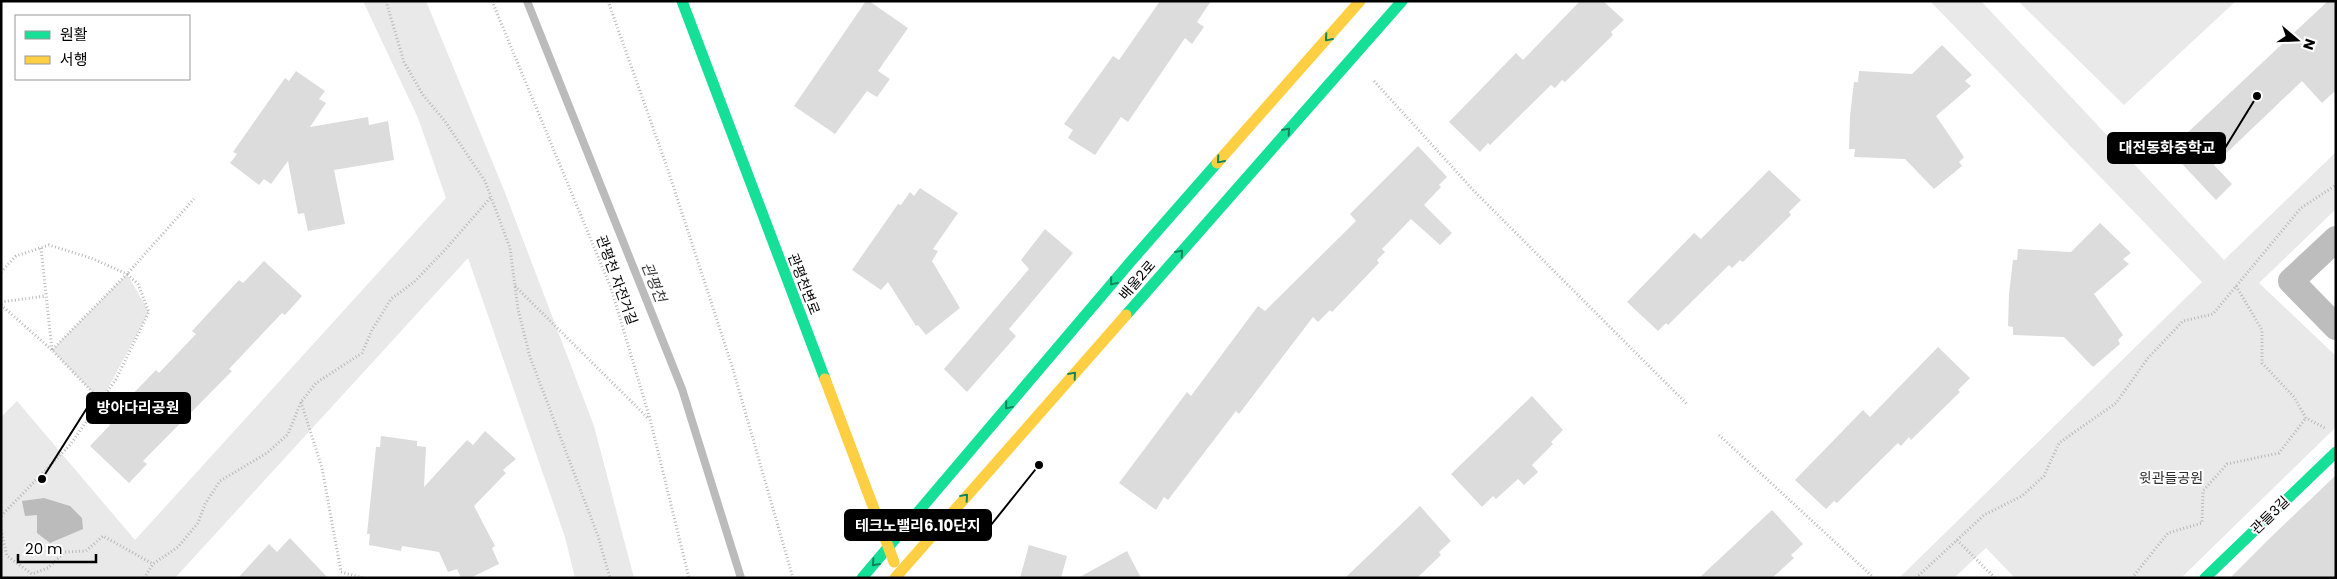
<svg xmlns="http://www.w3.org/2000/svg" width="2337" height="579" viewBox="0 0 2337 579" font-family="Poppins,'Noto Sans KR',sans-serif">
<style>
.green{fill:#e9e9e9}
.water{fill:#bbb}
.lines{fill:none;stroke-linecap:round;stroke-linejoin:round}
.stream{stroke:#bbb;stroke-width:8}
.building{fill:#dcdcdc}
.path{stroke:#b8b8b8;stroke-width:3;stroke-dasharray:1 2.5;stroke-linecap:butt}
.street{stroke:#bdbdbd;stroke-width:26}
.fast{stroke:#16e098;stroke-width:11}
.slow{stroke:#ffcf43;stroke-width:11}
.oneway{stroke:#0d865b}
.labels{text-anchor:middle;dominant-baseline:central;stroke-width:4;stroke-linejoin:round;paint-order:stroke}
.street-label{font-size:14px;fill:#000;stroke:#fff}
.park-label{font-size:14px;fill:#2e2e2e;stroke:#fff}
.water-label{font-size:15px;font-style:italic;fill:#3f3f3f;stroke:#fff}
.leader{fill:none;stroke:#000;stroke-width:2}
.callout-dot{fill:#000;stroke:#fff;stroke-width:2}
.callout{fill:#000;stroke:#000;stroke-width:2}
.callout-label{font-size:15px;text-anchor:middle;font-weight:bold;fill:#fff}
</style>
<rect width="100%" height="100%" fill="#fff"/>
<path class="green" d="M 363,1 L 426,1 L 504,190 L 594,426 L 634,578 L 575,578 L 565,537 L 468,258 L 175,578 L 1,578 L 1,417 L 17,401 L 135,540 L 446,198 L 418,118 Z
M 1930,1 L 1981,1 L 2224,260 L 2336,152 L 2336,209 L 2259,283 L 2336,356 L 2336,427 L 2181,578 L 2015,578 L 1986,548 L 1954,578 L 1899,578 L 2202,282 Z
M 2018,1 L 2236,1 L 2124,105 Z
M 127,274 L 149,312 L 101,401 L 52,350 Z"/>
<path class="water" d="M 44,498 L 70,506 L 82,518 L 83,529 L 50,543 L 37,533 L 37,515 L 25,516 L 22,501 Z"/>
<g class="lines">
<path class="stream" d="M 527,1 L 682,389 L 741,578"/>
</g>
<path class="building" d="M 866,1 L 869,1 L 908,28 L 878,71 L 890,79 L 877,97 L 867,91 L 835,134 L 794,106 Z
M 1160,1 L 1211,1 L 1197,22 L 1204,27 L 1192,44 L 1185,38 L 1128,122 L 1121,117 L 1095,155 L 1068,138 L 1073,130 L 1064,124 L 1113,56 L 1119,60 Z
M 1580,1 L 1603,1 L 1624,20 L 1611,32 L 1613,35 L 1565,82 L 1562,80 L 1555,88 L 1551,85 L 1490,145 L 1488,143 L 1480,152 L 1449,122 L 1516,53 L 1523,60 Z
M 2328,1 L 2336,1 L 2336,90 L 2322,103 L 2302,81 L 2214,165 L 2232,184 L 2216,200 L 2169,150 Z
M 1942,45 L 1972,75 L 1965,81 L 1971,86 L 1936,116 L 1964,157 L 1959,162 L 1962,166 L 1934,189 L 1905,159 L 1854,157 L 1855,149 L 1849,149 L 1850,116 L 1854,82 L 1858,82 L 1859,71 L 1912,74 Z
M 296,71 L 325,91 L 319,99 L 326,103 L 310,127 L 368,117 L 369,125 L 388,121 L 394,160 L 334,170 L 345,224 L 308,231 L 304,213 L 298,214 L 288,161 L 271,184 L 264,179 L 259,185 L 230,163 L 237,154 L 233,152 L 285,78 L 289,81 Z
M 1418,146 L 1447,177 L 1439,185 L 1441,187 L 1424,205 L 1452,233 L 1440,245 L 1411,219 L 1382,249 L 1385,252 L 1377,260 L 1379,263 L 1332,312 L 1330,310 L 1318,322 L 1313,317 L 1239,414 L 1236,411 L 1168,500 L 1164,497 L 1156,510 L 1119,483 L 1187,392 L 1191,396 L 1258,306 L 1265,311 L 1356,221 L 1350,214 Z
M 1769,170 L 1801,200 L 1789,212 L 1791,215 L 1743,262 L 1740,260 L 1732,268 L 1729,265 L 1668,325 L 1666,323 L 1658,331 L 1627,302 L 1694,233 L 1701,239 Z
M 920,188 L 958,213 L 933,249 L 938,251 L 932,261 L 960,308 L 926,335 L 918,325 L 916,326 L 888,282 L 881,290 L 852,270 L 898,204 L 901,205 L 910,192 L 914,196 Z
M 2100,223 L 2131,253 L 2123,259 L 2129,264 L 2094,294 L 2123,335 L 2118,340 L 2120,344 L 2093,367 L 2064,337 L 2013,335 L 2013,327 L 2008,326 L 2009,294 L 2013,260 L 2017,260 L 2018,249 L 2071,252 Z
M 1045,229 L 1073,253 L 1009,329 L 1016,336 L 967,392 L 944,369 L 1029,269 L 1021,260 Z
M 264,261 L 302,296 L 285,315 L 282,313 L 229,369 L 232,371 L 143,461 L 147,464 L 129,483 L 90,446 L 110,425 L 105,420 L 122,403 L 123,404 L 156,370 L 159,373 L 196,334 L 192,331 L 239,280 L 243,283 Z
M 1938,347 L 1970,378 L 1958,390 L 1960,392 L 1911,440 L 1909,437 L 1901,446 L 1898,443 L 1837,503 L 1834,501 L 1826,509 L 1795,480 L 1863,410 L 1870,417 Z
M 1532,396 L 1563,430 L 1551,442 L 1553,444 L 1532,465 L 1538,472 L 1524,485 L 1518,479 L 1496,499 L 1493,496 L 1482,507 L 1451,474 Z
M 485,431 L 516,459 L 503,470 L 506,473 L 474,506 L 495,546 L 492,548 L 499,564 L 470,578 L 461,578 L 457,569 L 448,572 L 439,552 L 402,546 L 401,551 L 369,545 L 370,534 L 367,534 L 376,447 L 380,447 L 381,436 L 417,441 L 417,446 L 426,447 L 424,487 L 467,440 L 473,445 Z
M 2336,475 L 2336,578 L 2230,578 L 2270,538 Z
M 1420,506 L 1451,541 L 1439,552 L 1441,555 L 1417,578 L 1345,578 Z
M 1772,510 L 1803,544 L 1791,555 L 1794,558 L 1772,578 L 1699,578 Z
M 290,538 L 328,578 L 238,578 L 269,544 L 277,552 Z
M 1029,545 L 1067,556 L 1061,578 L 1020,578 Z
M 1127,551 L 1141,578 L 1078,578 Z"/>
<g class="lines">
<path class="path" d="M 386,1 L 404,62 L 423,95 L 444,120 L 485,181 L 510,248 L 518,309 L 530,357 L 598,536 L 610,578
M 492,1 L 611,288 L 650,419 L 689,578
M 608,1 L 668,170 L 732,366 L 793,578
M 1374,81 L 1474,191 L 1688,405
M 41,248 L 52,350
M 1,272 L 16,256 L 49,245 L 91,258 L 127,274 L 52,350 L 101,401
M 515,286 L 649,419
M 2236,286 L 2262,330 L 2262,363 L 2294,397 L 2306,418 L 2325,428
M 1,302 L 46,296
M 1,305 L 52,350
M 301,402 L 322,468 L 341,572 L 363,578
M 1719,435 L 1874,578
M 1,516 L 70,445 L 116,379 L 149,312 L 138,284 L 127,274 L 194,199
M 1,530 L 7,556 L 32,574 L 48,568 L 65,552 L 86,551 L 103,536 L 153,564
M 1957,540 L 1995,578
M 144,578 L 153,564 L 178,547 L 198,523 L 205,504 L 220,481 L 267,453 L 288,434 L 301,402 L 316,383 L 362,353 L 372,330 L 391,299 L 414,282 L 444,251 L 491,197
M 1916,578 L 1984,515 L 2022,496 L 2044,476 L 2059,443 L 2116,403 L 2148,358 L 2183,321 L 2213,314 L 2301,208 L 2336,185
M 2132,578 L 2168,533 L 2202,523 L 2203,491 L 2227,464 L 2279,453 L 2306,418"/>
<path class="street" d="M 2336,239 L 2291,281 L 2336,327"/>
<path class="fast" d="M 682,1 L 825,379
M 1126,315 L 1402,1
M 862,578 L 1132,260 L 1217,163
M 2205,578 L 2336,452"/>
<path class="slow" d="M 1217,163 L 1360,1
M 825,379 L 894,562
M 895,578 L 1126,315"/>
</g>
<defs><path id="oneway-chevron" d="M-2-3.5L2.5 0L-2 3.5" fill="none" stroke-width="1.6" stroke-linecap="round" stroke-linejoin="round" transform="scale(1.25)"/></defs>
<g class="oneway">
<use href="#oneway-chevron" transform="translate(1328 38) rotate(131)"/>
<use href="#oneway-chevron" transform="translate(1287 131) rotate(-49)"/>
<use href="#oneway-chevron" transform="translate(1220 160) rotate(131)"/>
<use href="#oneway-chevron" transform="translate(1180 253) rotate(-49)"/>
<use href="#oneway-chevron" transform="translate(1113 282) rotate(130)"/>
<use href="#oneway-chevron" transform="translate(1073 375) rotate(-49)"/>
<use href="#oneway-chevron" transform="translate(1008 406) rotate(130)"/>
<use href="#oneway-chevron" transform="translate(965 497) rotate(-49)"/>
<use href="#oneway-chevron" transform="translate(875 563) rotate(132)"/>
</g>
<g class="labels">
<g class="street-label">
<text transform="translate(617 280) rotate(70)">관평천 자전거길</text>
<text transform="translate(1137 280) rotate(-49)">배울2로</text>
<text transform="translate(804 284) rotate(69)">관평천변로</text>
<text transform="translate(2270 515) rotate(-44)">관들3길</text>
</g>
<g class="park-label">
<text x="2171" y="478">윗관들공원</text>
</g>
<g class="water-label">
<text transform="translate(654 282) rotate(68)">관평천</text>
</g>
</g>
<path class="leader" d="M2257 96L2225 148M42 479L87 408M1039 465L991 525"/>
<g class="callout-dot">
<circle cx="2257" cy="96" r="5"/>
<circle cx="42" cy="479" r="5"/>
<circle cx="1039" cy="465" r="5"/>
</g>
<g class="callout">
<rect x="2108" y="133" width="117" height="30" rx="5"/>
<rect x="87" y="393" width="103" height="30" rx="5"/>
<rect x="845" y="510" width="146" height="30" rx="5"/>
</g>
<g class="callout-label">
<text x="2167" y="153">대전동화중학교</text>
<text x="138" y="413">방아다리공원</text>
<text x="918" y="531">테크노밸리6.10단지</text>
</g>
<rect width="2337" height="579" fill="none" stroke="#000000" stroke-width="5"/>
<rect x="15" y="15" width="175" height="65" fill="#ffffff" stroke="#999999"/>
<rect x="25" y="31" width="25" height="8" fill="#16e098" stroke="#999999"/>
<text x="60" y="40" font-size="15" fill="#000000">원활</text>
<rect x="25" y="56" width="25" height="8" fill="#ffcf43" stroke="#999999"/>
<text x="60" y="65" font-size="15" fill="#000000">서행</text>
<g transform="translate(2297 40) rotate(109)" stroke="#ffffff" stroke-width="4" paint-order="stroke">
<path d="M0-4L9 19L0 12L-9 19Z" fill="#000000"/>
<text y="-8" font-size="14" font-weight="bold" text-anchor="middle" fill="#000000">N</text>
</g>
<path d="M18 554v8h78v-8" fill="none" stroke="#000000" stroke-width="2.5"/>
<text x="25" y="554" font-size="15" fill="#000000" stroke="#ffffff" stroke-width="4" paint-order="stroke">20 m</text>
</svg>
